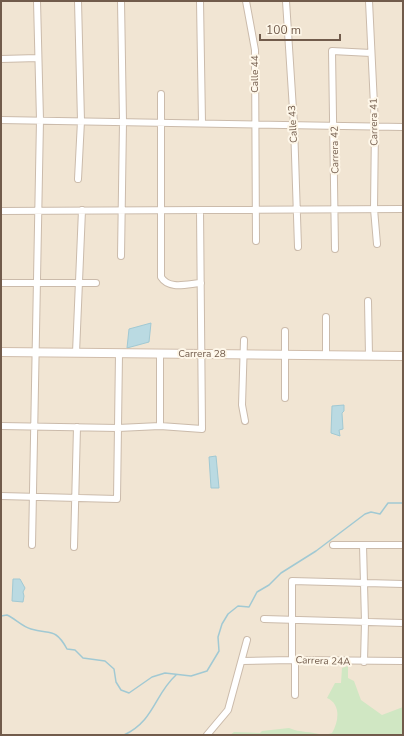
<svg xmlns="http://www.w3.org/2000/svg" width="404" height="736" viewBox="0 0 404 736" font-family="'Nunito Sans',sans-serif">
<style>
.residential{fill:#f1e5d3}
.green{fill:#d0e7c3}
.water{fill:#badae2;stroke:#a1c9d3}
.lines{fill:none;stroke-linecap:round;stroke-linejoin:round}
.stream{stroke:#a1c9d3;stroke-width:1.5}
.street-casing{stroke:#cbbbab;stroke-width:8}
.secondary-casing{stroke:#d0bdab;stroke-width:10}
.street{stroke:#fff;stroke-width:6}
.secondary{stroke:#fff;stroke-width:8}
.labels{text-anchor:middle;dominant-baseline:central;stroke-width:4;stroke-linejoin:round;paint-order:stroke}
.street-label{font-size:10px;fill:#715b4b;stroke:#fef7e9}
</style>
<rect width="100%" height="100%" fill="#faf3e4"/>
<path class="residential" d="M 1,1 L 403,1 L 403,735 L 1,735 Z"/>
<path class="green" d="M 348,666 L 348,678 L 354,681 L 361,700 L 382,715 L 403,707 L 403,735 L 325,735 L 332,733 C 339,721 341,704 327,698 L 335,683 L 341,683 L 342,668 Z
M 289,728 C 300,733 311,731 322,735 L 230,735 L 234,732 L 260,733 L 262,731 Z"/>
<path class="water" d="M 151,323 L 149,342 L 127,348 L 129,329 Z
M 344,405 L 344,411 L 342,413 L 343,429 L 339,430 L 340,436 L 331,433 L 332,406 Z
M 216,456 L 219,488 L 211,488 L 209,457 Z
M 13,579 L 20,579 L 25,588 L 23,592 L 24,596 L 23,602 L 12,601 Z"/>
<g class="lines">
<path class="stream" d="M 1,616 L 7,615 C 16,619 21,626 31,629 C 50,635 55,627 67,649 L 75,650 L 83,658 L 105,661 L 114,669 L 116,682 L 121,690 L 129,693 L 152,677 L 165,673 L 191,676 L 207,671 L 219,651 L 218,637 L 222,624 L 228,614 L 238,606 L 249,607 L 257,592 L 269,585 L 281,573 L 316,551 L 365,514 L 371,512 L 380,514 L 388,503 L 403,503
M 124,735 C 155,720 154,695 176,675"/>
<defs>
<path id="street" d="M 200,1 L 202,123
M 246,1 L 255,50 L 256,241
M 286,1 L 294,125 L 298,247
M 369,1 L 375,126 L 374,209 L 377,244
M 1,59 L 38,58
M 161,94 L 161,277 C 169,290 187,284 201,283
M 1,120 L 403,127
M 78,179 L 81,121 L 78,1
M 1,211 L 403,209
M 335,249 L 332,51 L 371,53
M 121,256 L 123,122 L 121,1
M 1,283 L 96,283
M 368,301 L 369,356
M 326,317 L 326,355
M 244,340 L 242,405 L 245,421
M 76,353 L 82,210
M 285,398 L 285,331
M 1,426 L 118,428 L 160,426 L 202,429 L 200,210
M 160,426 L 160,354
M 1,496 L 117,499 L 119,354
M 32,545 L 40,120 L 37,1
M 333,545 L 403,545
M 363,545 L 365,622 L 364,662
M 74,547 L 77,427
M 264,619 L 403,623
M 292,660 L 292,581 L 403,584
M 295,660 L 295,695
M 242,661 L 292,660 L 403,661
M 207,735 L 228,710 L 247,640"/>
<path id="secondary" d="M 1,352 L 403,356"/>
</defs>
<use href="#street" class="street-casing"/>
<use href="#secondary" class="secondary-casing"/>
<use href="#street" class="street"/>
<use href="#secondary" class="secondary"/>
</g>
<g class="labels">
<g class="street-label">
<text transform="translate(255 74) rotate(-90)">Calle 44</text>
<text transform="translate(374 122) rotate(-91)">Carrera 41</text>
<text transform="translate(293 124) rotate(-93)">Calle 43</text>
<text transform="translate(335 150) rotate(-91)">Carrera 42</text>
<text x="202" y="354">Carrera 28</text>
<text transform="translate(323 661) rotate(2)">Carrera 24A</text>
</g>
</g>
<rect width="404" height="736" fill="none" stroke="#715b4b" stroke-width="4"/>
<path d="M260 34v6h80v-6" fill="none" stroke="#715b4b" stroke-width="2"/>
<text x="266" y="34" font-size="12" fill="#715b4b" stroke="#fef7e9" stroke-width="3" paint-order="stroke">100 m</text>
</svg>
